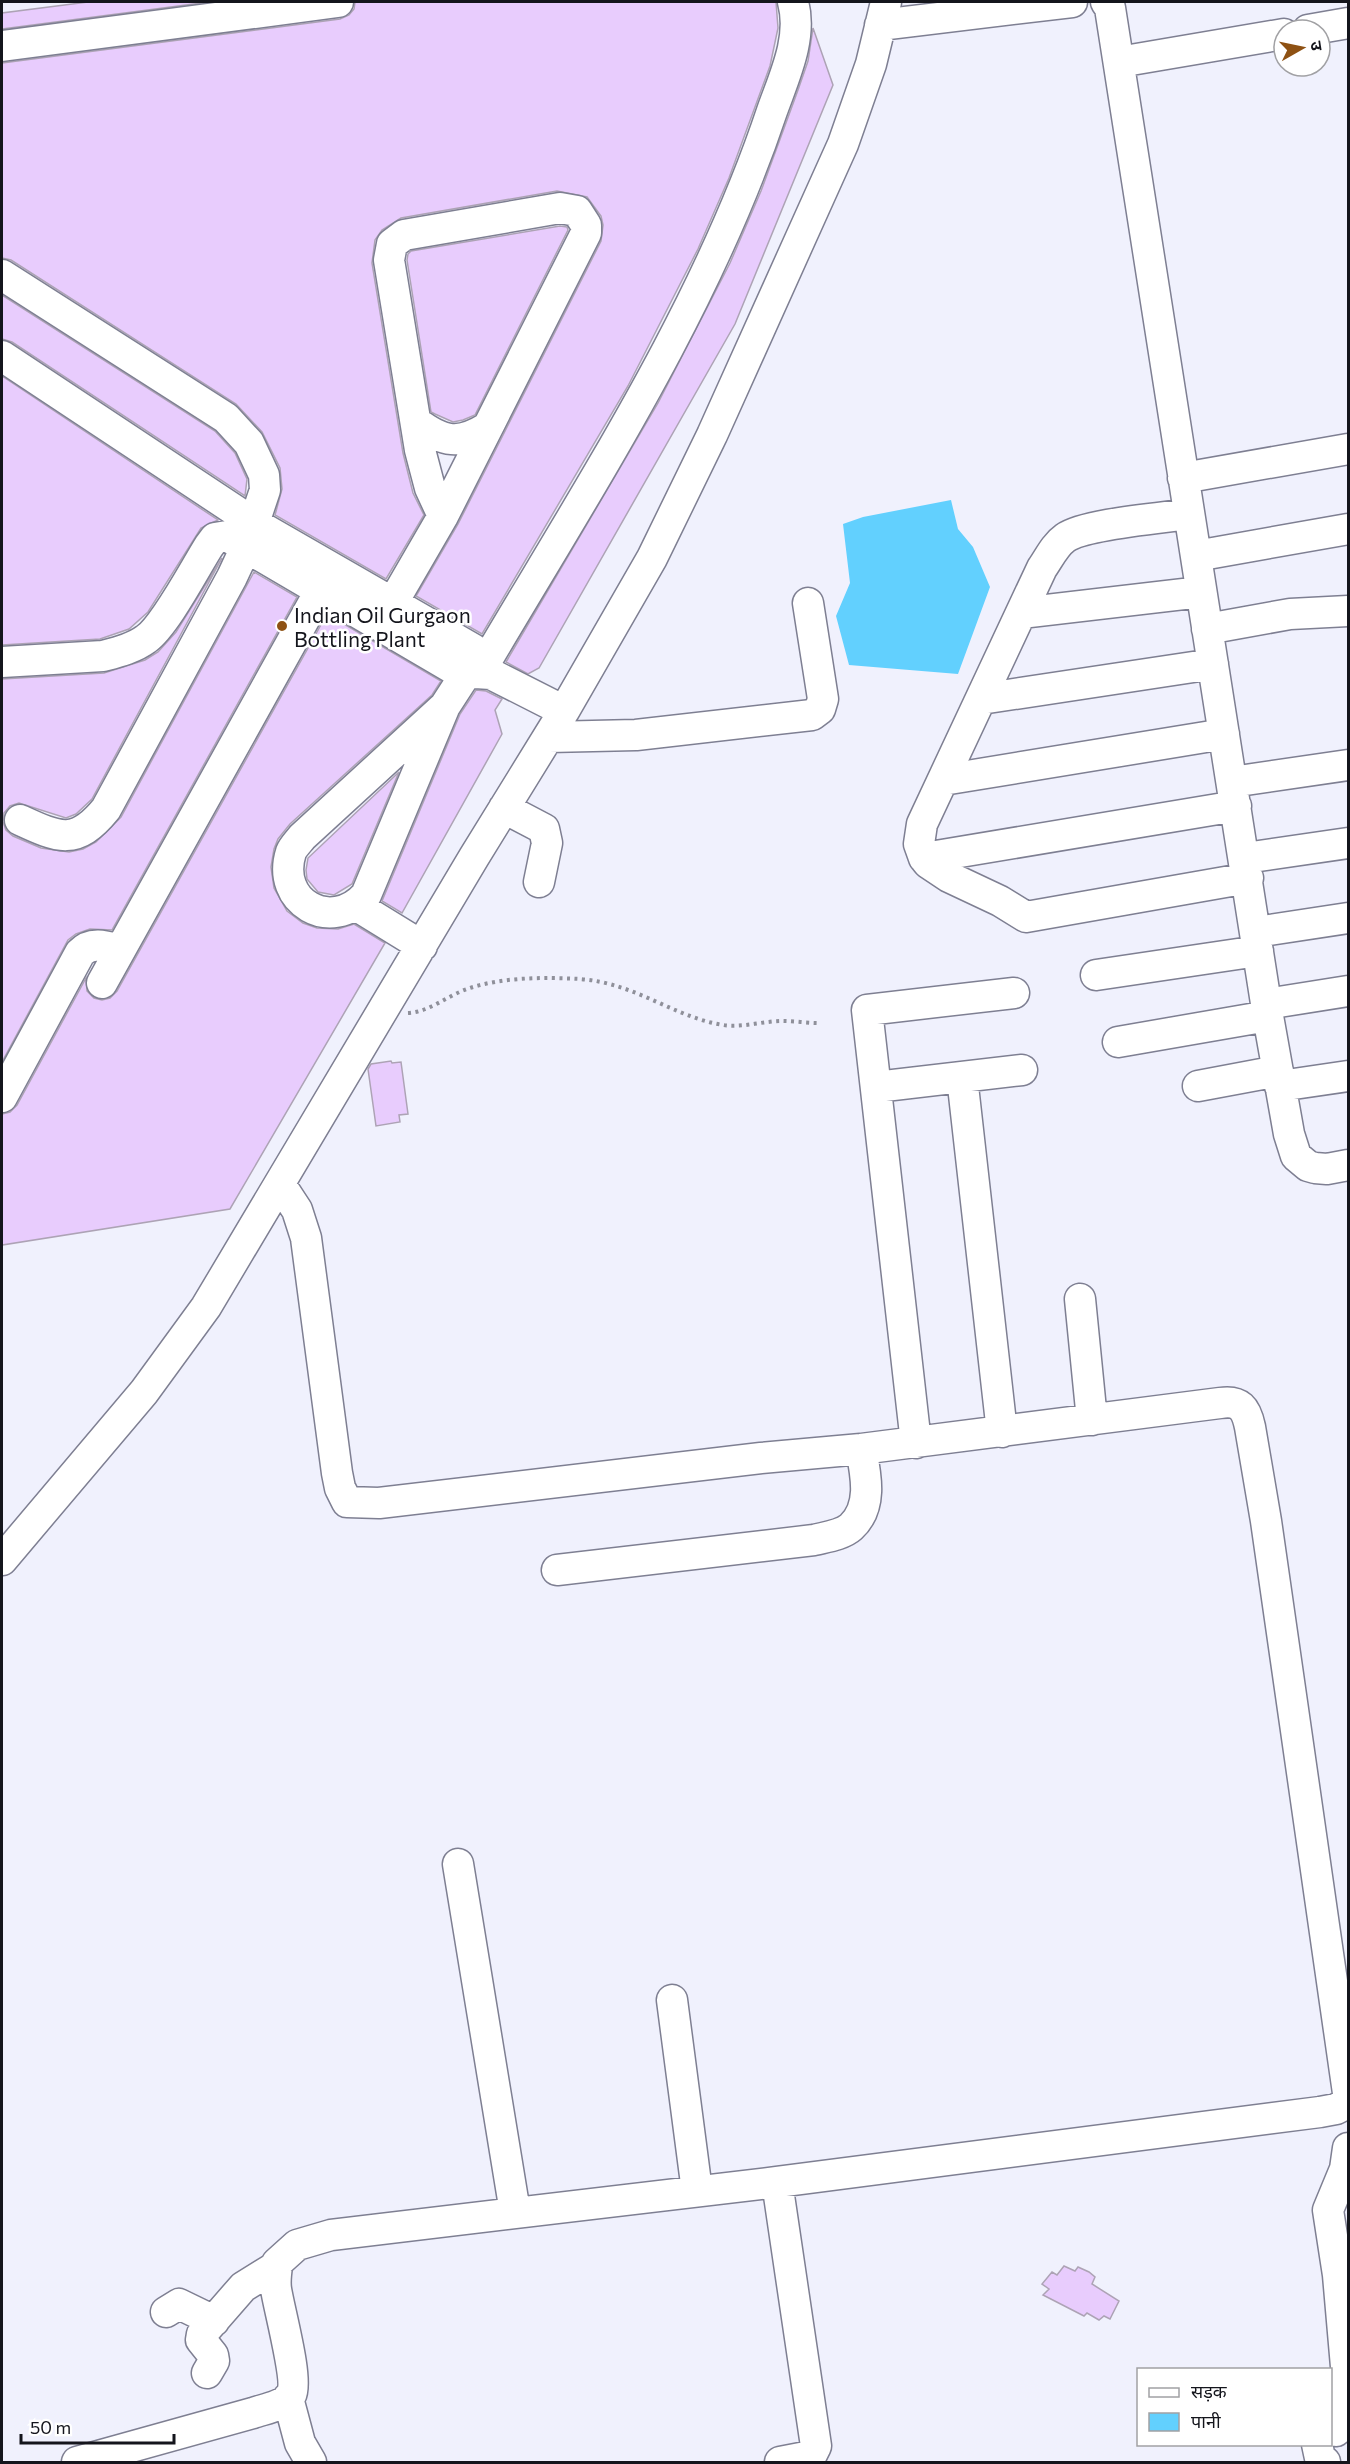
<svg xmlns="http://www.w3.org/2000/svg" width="1350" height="2464" viewBox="0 0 1350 2464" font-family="Commissioner,'Noto Sans Devanagari',sans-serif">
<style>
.water{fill:#62d0fe}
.building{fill:#e8ccfd;stroke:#ada3b5;stroke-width:1.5}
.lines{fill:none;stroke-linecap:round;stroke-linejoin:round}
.minor-casing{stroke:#7e7f92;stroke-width:33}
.path{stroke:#8f909a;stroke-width:4;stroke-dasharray:3 4.5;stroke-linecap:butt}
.minor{stroke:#fff;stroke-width:30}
.poi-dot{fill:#8e5113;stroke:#fff;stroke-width:2}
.labels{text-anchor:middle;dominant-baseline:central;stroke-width:5;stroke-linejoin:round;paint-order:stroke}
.poi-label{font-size:21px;fill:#14151c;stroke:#fff;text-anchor:start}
</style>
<rect width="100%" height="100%" fill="#f0f1fd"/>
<path class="water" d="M 951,500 L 958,529 L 973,547 L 990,587 L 958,674 L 849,665 L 836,616 L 850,583 L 843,524 L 863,517 Z"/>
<path class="building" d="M 88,2 L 209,2 L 2,29 L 2,13 Z
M 355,2 L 776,2 L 778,28 L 770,66 L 729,178 L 698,249 L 628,386 L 482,634 L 416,596 L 458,524 L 601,241 L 603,225 L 601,216 L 587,197 L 557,191 L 401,218 L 382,230 L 375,240 L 372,263 L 403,453 L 413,493 L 424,515 L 386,579 L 275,515 L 282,489 L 280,468 L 262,432 L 236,404 L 11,260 L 2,258 L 2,63 L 340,19 L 349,15 L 354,9 Z
M 813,28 L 833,85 L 735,324 L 539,668 L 528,674 L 506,662 L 658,403 L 730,263 L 761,191 L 798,90 L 808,61 Z
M 560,226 L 567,227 L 568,230 L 475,415 L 463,420 L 453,422 L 435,414 L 431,412 L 407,260 L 408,254 L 411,251 Z
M 2,295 L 215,431 L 235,453 L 247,479 L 245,496 L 12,342 L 2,339 Z
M 2,376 L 218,520 L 201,528 L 148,612 L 129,629 L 100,639 L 2,645 Z
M 222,558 L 92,799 L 76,814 L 66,818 L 19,803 L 10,806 L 4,813 L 3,822 L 6,830 L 13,836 L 41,848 L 69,852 L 83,849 L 96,842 L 121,817 L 254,572 L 297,597 L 112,930 L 90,929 L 76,934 L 68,940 L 2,1062 L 2,679 L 104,673 L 145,660 L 158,652 L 176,632 Z
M 327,614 L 441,681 L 432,695 L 290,824 L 278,839 L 274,849 L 271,867 L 274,888 L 287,911 L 303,923 L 317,928 L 338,929 L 354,924 L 385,943 L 230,1209 L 2,1245 L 2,1114 L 10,1112 L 17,1105 L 86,978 L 87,991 L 94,998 L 102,1000 L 110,998 L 117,991 Z
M 476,690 L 486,691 L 502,699 L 495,710 L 502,734 L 402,913 L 382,901 L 460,714 Z
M 399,772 L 352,884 L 334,895 L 318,892 L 307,879 L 306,870 L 308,858 Z
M 391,1061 L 392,1063 L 401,1062 L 408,1114 L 399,1115 L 400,1122 L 376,1126 L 368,1069 L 371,1064 Z
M 1064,2266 L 1075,2271 L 1078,2267 L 1089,2272 L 1095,2277 L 1092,2284 L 1119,2301 L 1110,2319 L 1104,2316 L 1099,2320 L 1087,2313 L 1084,2316 L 1043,2295 L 1049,2289 L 1042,2284 L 1052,2272 L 1057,2275 Z"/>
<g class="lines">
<defs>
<path id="minor" d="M 1106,2 L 1110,8 L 1268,1016 L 1289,1134 L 1296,1156 L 1308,1166 L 1315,1168 L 1327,1169 L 1348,1165
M 880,25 L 1072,2
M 1308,30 L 1348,23
M 2,46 L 338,2
M 1119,62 L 1284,34
M 2,275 L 226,418 L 249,443 L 264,475 L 265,490 L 246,547 L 232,577 L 106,809 C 76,846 59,838 20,820
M 2,356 L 254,523 L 473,649 L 491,674
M 416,422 C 444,443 459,445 488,427
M 1183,478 L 1348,449
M 1189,514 C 1162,518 1084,524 1065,538 C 1055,545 1049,558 1042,568 L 922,824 L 919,844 L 924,858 L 928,863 L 949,877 L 1000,901 L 1026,917 L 1248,878
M 1196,556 L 1348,529
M 392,604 L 443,516 L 586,233 L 586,225 L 577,211 L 560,208 L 404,235 L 392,244 L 389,260 L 420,450 L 430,488 L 443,516
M 1021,613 L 1201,592
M 1207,629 L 1290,614 L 1348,611
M 2,662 L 103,656 C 118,652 134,648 146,639 C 165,626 195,568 209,546 L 215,538 L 227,536 L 459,672 L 491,674 L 564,711
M 484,665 C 590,485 706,309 772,111 C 784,77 803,38 793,2
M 981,699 L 1213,664
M 445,706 L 366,895 C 331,934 275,902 291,852 C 293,847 299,841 302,837 L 445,706 L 467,672
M 549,737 L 636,735 L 812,715 L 820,709 L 823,699 L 808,603
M 943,780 L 1224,734
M 1232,782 L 1348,765
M 504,808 L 544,829 L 547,843 L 539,882
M 924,858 L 1236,806
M 1245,858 L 1348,843
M 357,906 L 422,946
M 1256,932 L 1348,918
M 1096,975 L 1258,951
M 102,983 L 320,591
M 1266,1004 L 1348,991
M 1118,1042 L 1268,1016
M 962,1077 L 1002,1432
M 1198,1086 L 1278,1071
M 1280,1086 L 1348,1076
M 876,1087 L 1022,1070
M 2,1097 L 80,953 C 91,941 106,946 120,950
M 280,1184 L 297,1210 L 306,1238 L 337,1473 L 340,1488 L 347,1502 L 379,1503 L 761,1458 L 861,1449 L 1220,1403 C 1240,1400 1246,1408 1250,1427 L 1266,1521 L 1348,2093
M 1080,1299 L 1092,1420
M 916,1443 L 867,1010 L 1014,993
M 2,1560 L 144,1392 L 206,1307 L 474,857 L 564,711 L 652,558 L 712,435 L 843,144 L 871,64 L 886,2
M 557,1570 L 814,1540 C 826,1537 842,1535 851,1527 C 873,1507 866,1475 861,1449
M 458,1864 L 515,2212
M 672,2000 L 697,2191
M 777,2182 L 816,2446 L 811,2456 L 780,2462
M 166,2312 L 179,2304 L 214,2321
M 207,2373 L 214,2361 L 213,2355 L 201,2340 L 202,2334 L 243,2287 L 277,2266
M 288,2398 L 300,2443 L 311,2462
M 1336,2431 L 1346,2391 L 1347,2378 L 1338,2275 L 1328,2210 L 1345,2169 L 1348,2148
M 1317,2444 L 1320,2458 L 1325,2462
M 77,2462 L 253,2413 C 264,2409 284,2406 291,2395 C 299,2381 279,2309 276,2289 C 275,2282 276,2273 277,2266 L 277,2263 L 297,2245 L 331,2235 L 777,2182 L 1320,2112 L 1336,2109 L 1348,2103"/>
</defs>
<use href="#minor" class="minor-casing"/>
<path class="path" d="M 408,1013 C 429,1012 447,996 467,989 C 501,977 544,977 580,979 C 636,983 673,1017 723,1025 C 742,1028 763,1021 782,1021 C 794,1021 807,1023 819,1023"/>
<use href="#minor" class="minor"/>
</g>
<circle class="poi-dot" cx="282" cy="626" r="6"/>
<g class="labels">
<g class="poi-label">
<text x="294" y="614">Indian Oil Gurgaon<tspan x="294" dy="24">Bottling Plant</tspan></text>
</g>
</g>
<rect width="1350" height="2464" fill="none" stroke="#14151c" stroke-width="6"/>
<rect x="1137" y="2368" width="195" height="78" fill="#ffffff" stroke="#a1a1a4" stroke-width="1.5"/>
<rect x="1149" y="2388" width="30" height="9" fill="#ffffff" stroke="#a1a1a4" stroke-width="1.5"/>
<text x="1191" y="2398" font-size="18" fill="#14151c">सड़क</text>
<rect x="1149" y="2413" width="30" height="18" fill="#62d0fe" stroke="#a1a1a4" stroke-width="1.5"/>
<text x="1191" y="2428" font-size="18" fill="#14151c">पानी</text>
<g transform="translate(1302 48) rotate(81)"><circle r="28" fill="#ffffff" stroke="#a1a1a4" stroke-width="1.5"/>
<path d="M0-4.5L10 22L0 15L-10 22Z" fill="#8e5113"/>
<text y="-9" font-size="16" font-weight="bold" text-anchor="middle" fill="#14151c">उ</text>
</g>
<path d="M21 2434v9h153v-9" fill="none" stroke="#14151c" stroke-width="3"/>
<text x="30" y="2434" font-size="18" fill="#14151c" stroke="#ffffff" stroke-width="4.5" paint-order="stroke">50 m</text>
</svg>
